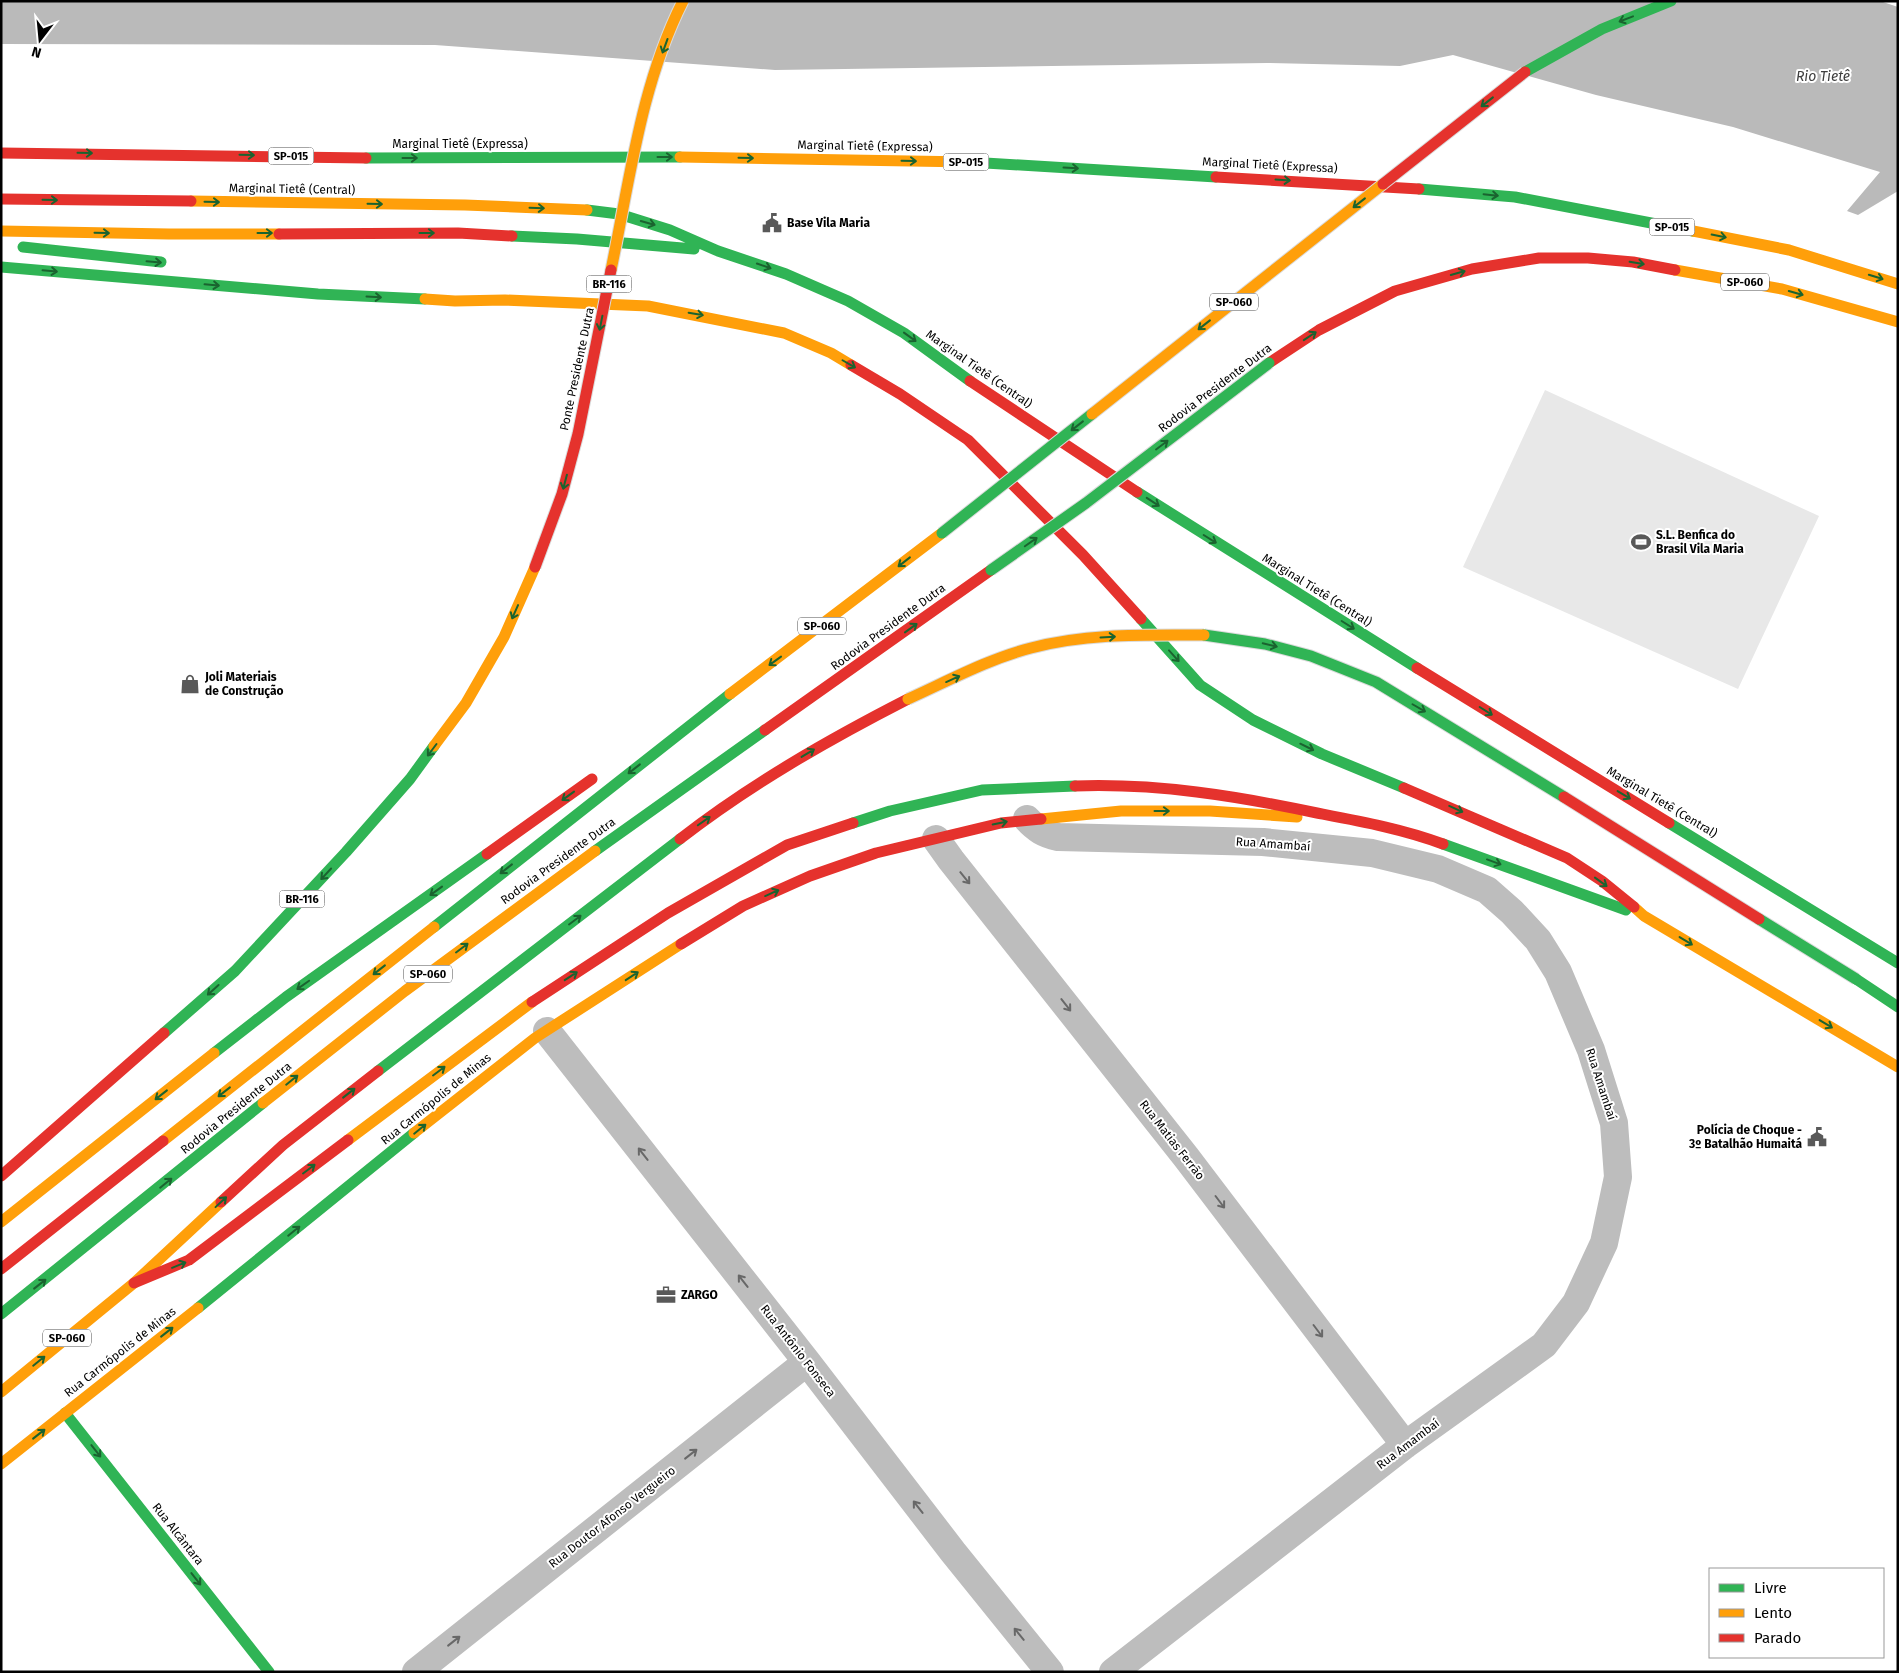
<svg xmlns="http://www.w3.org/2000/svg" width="1899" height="1673" viewBox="0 0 1899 1673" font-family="'Fira Sans',sans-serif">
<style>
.grass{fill:#e8e8e8}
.water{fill:#bababa}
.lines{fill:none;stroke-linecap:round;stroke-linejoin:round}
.street{stroke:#bdbdbd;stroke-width:28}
.fast{stroke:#30b455;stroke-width:11}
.slow{stroke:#ff9f0a;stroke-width:11}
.jam{stroke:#e5322d;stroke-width:11}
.fast-bridge-casing{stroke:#dbdbdb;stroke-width:13;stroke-linecap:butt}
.slow-bridge-casing{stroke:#dbdbdb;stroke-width:13;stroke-linecap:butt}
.jam-bridge-casing{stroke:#dbdbdb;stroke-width:13;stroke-linecap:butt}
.fast-bridge{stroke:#30b455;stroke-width:11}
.slow-bridge{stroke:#ff9f0a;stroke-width:11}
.jam-bridge{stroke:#e5322d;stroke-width:11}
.oneway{stroke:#1a632f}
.oneway2{stroke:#686868}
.labels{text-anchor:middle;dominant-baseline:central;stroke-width:4;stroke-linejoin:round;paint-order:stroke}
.shield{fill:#fff;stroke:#4c4c4c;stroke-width:1}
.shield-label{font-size:11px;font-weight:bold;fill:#000}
.street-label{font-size:12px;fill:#000;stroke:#fff}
.poi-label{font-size:12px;font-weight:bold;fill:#000;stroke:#fff;text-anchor:start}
.water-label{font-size:14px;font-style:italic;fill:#3e3e3e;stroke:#fff}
</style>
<rect width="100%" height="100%" fill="#fff"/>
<path class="grass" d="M 1545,390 L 1819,516 L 1738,689 L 1463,567 Z"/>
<path class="water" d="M 1,1 L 1880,1 L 1898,7 L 1898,191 L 1858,215 L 1847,211 L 1880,172 L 1733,127 L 1596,95 L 1453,55 L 1400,66 L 1267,63 L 775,70 L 435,45 L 1,44 Z"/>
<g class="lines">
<path class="street" d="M 1027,819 C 1036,829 1044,834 1058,837 L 1263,842 L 1372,853 L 1438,869 L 1487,890 L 1512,912 L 1538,940 L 1558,972 L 1591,1050 L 1614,1123 L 1618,1177 L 1604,1243 L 1576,1303 L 1544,1345 L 1405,1445 L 1113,1672
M 936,839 L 951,860 L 1186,1157 L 1405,1445
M 547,1031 L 807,1362 L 953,1552 L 1050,1672
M 416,1672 L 807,1362"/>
<path class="fast" d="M 1525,72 L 1602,29 L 1671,1
M 366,158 L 680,157
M 969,162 L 1216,177
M 1419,189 L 1515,197 L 1693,231
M 587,210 L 619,214 L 670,230 L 718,251 L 786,274 L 848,301 L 904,333 L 970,381
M 512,236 L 577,239 L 694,249
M 23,247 L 161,262
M 1,267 L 318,294 L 425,299
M 1137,492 L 1417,668
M 1141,619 L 1200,685 L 1253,720 L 1322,754 L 1404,788
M 853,823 L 890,811 L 982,790 L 1075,786
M 1669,823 L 1898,963
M 1443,844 L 1626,910
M 595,851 L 765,730
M 434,927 L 730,694
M 1856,979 L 1898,1007
M 164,1033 L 235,971 L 346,852 L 410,779 L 434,746
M 214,1053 L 286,997 L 487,854
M 378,1071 L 680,839
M 198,1308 L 414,1133
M 1,1314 L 263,1103
M 65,1413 L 269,1672"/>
<path class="slow" d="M 680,157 L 969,162
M 191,201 L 465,205 L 587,210
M 1,231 L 169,234 L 279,234
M 1693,231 L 1789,250 L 1898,284
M 1675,270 L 1782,289 L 1898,322
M 425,299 L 455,301 L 505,300 L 648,306 L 784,333 L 831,353 L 851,365
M 730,694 L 942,533
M 434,746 L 466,703 L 504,637 L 535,567
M 1041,819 L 1121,811 L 1210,811 L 1297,817
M 1634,907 L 1644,916 L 1898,1067
M 263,1103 L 405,991 L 595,851
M 414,1133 L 535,1038 L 681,944
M 348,1140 L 532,1002
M 163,1141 L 434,927
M 1,1222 L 214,1053
M 1,1392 L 134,1283 L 221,1202
M 1,1464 L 198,1308"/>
<path class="jam" d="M 1,153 L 366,158
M 1216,177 L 1419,189
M 1,199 L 191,201
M 279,234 L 458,233 L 512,236
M 1269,363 L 1319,330 L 1395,291 L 1472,269 L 1539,258 L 1588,258 L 1633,262 L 1675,270
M 851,365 L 900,394 L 968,440 L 1083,555 L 1141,619
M 970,381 L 1137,492
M 1417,668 L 1669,823
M 765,730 L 991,570
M 1075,786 C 1157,783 1237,796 1317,813 C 1359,821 1403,829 1443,844
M 1404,788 L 1567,858 L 1602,881 L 1634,907
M 680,839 C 751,784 828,740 908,699
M 487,854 L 592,779
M 681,944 L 743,906 L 810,876 L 876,853 L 1001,823 L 1041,819
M 532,1002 L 668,913 L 787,845 L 853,823
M 1,1176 L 164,1033
M 221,1202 L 283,1145 L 378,1071
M 1,1269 L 163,1141
M 134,1283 L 189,1260 L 348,1140"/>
<defs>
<path id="fast-bridge" d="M 942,533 L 1092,414
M 991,570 L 1086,503 L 1269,363
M 1204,635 L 1265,644 L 1311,656 L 1376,682 L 1564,797
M 1759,919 L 1856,979"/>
<path id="slow-bridge" d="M 611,270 C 630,179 641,84 683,1
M 1092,414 L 1383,184
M 908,699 C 948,681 988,659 1031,648 C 1087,633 1147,635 1204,635"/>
<path id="jam-bridge" d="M 1383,184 L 1525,72
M 535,567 L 562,494 L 578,434 L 611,270
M 1564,797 L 1759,919"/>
</defs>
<use href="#fast-bridge" class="fast-bridge-casing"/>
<use href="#slow-bridge" class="slow-bridge-casing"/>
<use href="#jam-bridge" class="jam-bridge-casing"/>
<use href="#fast-bridge" class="fast-bridge"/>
<use href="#slow-bridge" class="slow-bridge"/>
<use href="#jam-bridge" class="jam-bridge"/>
</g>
<defs><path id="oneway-shaft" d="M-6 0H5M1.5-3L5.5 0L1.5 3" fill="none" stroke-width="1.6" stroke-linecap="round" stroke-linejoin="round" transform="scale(1.25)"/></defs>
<g class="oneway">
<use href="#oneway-shaft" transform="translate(1626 19) rotate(159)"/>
<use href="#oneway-shaft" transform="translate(665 46) rotate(110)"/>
<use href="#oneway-shaft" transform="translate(1487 102) rotate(142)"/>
<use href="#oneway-shaft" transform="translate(85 153) rotate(1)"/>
<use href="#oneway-shaft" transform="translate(247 155) rotate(1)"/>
<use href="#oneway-shaft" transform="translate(665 157)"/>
<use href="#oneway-shaft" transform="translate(410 158)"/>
<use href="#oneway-shaft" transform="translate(746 158) rotate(1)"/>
<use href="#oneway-shaft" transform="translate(909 161) rotate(1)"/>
<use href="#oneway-shaft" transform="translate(1071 168) rotate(3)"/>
<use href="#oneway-shaft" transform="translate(1283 180) rotate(4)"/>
<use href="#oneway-shaft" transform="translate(1491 195) rotate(6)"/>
<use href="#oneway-shaft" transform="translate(50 200) rotate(1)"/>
<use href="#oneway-shaft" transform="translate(212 202) rotate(1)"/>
<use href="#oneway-shaft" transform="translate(1359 203) rotate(142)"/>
<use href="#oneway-shaft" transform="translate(375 204) rotate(1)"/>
<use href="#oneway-shaft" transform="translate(537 208) rotate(2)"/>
<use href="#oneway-shaft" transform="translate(648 223) rotate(16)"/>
<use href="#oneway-shaft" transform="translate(102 233) rotate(1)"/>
<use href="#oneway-shaft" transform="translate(265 233)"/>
<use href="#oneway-shaft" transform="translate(427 233)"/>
<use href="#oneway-shaft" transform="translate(1719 236) rotate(11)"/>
<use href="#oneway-shaft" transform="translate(154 262) rotate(5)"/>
<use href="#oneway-shaft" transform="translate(1637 263) rotate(9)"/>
<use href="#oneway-shaft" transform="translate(764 266) rotate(19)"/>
<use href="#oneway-shaft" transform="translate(50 271) rotate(5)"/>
<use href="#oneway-shaft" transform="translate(1458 273) rotate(-16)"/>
<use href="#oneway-shaft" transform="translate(1876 277) rotate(17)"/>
<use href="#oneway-shaft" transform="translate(212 285) rotate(5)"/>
<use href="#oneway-shaft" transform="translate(1796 293) rotate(16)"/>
<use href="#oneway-shaft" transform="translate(374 297) rotate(3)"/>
<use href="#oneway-shaft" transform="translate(696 314) rotate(10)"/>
<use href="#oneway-shaft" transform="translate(601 323) rotate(101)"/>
<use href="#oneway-shaft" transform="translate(1204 325) rotate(142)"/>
<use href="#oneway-shaft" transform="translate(1310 336) rotate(-34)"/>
<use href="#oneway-shaft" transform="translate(910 337) rotate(36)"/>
<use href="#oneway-shaft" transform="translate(849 364) rotate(30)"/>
<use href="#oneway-shaft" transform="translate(1077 426) rotate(142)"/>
<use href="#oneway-shaft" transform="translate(1162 445) rotate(-37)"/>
<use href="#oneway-shaft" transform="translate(565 482) rotate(105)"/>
<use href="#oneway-shaft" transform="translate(1153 502) rotate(33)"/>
<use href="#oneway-shaft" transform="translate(1210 539) rotate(32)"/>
<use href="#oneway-shaft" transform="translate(1031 542) rotate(-35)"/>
<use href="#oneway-shaft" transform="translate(904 562) rotate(142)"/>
<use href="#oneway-shaft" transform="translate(515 612) rotate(114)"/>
<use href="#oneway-shaft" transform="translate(1348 625) rotate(32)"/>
<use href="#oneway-shaft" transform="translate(911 628) rotate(-36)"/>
<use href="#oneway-shaft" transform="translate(1108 637) rotate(-3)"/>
<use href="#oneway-shaft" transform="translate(1270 645) rotate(14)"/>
<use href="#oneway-shaft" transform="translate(1174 656) rotate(48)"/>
<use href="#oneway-shaft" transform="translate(775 661) rotate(144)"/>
<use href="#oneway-shaft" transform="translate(953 679) rotate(-24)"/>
<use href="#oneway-shaft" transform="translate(1419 708) rotate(30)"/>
<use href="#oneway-shaft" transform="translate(1486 711) rotate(32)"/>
<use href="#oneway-shaft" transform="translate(1307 747) rotate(26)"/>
<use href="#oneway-shaft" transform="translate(432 750) rotate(127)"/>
<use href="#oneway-shaft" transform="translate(808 753) rotate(-31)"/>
<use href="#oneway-shaft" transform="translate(634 769) rotate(142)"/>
<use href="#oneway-shaft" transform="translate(1624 795) rotate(31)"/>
<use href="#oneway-shaft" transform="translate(568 796) rotate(144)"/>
<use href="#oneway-shaft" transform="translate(1456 809) rotate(24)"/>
<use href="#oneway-shaft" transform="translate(1162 811)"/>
<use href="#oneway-shaft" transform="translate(704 821) rotate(-35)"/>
<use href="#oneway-shaft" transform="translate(1000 823) rotate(-11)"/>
<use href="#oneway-shaft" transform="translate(1494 862) rotate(20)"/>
<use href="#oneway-shaft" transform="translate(506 869) rotate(142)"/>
<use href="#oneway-shaft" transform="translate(326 874) rotate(133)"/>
<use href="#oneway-shaft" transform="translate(1601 882) rotate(36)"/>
<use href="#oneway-shaft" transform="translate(436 891) rotate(144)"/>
<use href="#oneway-shaft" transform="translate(772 893) rotate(-24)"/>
<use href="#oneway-shaft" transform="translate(575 920) rotate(-37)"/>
<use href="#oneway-shaft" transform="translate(1686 941) rotate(31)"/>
<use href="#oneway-shaft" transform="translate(462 948) rotate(-37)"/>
<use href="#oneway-shaft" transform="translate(379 970) rotate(142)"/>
<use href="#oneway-shaft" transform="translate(571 976) rotate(-33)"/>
<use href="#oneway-shaft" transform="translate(632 976) rotate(-33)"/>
<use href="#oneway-shaft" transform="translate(303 985) rotate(145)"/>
<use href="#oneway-shaft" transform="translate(213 990) rotate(138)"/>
<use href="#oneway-shaft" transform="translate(1826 1024) rotate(31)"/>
<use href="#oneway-shaft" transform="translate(439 1071) rotate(-37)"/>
<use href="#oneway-shaft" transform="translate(292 1080) rotate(-39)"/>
<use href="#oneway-shaft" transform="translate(224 1092) rotate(142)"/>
<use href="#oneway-shaft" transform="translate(349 1093) rotate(-38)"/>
<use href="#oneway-shaft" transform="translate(161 1095) rotate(142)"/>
<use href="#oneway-shaft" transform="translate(420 1129) rotate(-39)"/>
<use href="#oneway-shaft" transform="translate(309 1169) rotate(-37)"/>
<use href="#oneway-shaft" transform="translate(166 1183) rotate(-39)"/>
<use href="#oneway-shaft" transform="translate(221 1202) rotate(-43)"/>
<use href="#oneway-shaft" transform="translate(294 1231) rotate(-39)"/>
<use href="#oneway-shaft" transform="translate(179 1265) rotate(-22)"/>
<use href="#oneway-shaft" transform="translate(40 1284) rotate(-38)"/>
<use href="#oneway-shaft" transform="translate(167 1332) rotate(-38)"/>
<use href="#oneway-shaft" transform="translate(39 1361) rotate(-39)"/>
<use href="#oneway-shaft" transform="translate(39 1434) rotate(-38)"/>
<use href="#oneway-shaft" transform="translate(96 1451) rotate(52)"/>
<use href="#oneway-shaft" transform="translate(196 1579) rotate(52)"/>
</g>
<g class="oneway2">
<use href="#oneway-shaft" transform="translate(965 878) rotate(51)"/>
<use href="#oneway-shaft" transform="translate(1066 1005) rotate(52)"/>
<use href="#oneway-shaft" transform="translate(643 1154) rotate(-128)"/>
<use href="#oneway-shaft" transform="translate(1220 1202) rotate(53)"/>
<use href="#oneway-shaft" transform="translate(743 1281) rotate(-128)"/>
<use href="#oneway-shaft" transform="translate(1318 1331) rotate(53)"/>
<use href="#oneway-shaft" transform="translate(691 1454) rotate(-38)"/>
<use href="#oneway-shaft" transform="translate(918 1507) rotate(-128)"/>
<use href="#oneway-shaft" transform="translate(1019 1634) rotate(-129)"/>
<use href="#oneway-shaft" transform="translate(454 1641) rotate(-38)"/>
</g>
<defs>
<symbol id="civic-bare" viewBox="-9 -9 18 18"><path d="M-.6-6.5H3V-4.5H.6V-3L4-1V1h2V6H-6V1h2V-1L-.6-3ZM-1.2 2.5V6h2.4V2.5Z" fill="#595959" stroke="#fff" stroke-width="2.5" paint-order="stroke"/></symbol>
<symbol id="stadium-bare" viewBox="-9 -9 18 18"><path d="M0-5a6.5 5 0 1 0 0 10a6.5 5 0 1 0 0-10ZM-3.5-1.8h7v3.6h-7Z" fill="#595959" stroke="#fff" stroke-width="2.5" paint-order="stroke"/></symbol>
<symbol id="shop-bare" viewBox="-9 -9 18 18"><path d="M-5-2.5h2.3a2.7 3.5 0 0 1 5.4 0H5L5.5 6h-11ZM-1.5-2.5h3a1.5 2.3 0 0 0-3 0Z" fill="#595959" stroke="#fff" stroke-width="2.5" paint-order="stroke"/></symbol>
<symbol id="office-bare" viewBox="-9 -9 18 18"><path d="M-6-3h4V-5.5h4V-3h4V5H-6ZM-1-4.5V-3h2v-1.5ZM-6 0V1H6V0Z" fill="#595959" stroke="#fff" stroke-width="2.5" paint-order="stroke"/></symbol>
</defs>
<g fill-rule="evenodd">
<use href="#civic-bare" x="758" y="209" width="28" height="28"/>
<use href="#stadium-bare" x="1627" y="528" width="28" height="28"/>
<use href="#shop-bare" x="176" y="670" width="28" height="28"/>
<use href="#civic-bare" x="1803" y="1123" width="28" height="28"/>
<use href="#office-bare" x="652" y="1281" width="28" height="28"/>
</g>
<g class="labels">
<g class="shield">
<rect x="268.5" y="147.5" width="45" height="17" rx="4"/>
<rect x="943.5" y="153.5" width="45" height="17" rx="4"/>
<rect x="1649.5" y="218.5" width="45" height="17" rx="4"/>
<rect x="1721" y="273.5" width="48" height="17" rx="4"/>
<rect x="586.5" y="275.5" width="45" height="17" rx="4"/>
<rect x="1210" y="293.5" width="48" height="17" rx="4"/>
<rect x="798" y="617.5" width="48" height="17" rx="4"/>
<rect x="279.5" y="890.5" width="45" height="17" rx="4"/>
<rect x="404" y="965.5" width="48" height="17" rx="4"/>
<rect x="43" y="1329.5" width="48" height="17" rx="4"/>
</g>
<g class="shield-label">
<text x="291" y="156">SP-015</text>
<text x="966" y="162">SP-015</text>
<text x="1672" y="227">SP-015</text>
<text x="1745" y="282">SP-060</text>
<text x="609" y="284">BR-116</text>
<text x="1234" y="302">SP-060</text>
<text x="822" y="626">SP-060</text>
<text x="302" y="899">BR-116</text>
<text x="428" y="974">SP-060</text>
<text x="67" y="1338">SP-060</text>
</g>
<g class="street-label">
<text x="460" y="144">Marginal Tietê (Expressa)</text>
<text transform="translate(865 146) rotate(1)">Marginal Tietê (Expressa)</text>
<text transform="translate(1270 165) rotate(3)">Marginal Tietê (Expressa)</text>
<text transform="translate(292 189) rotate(1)">Marginal Tietê (Central)</text>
<text transform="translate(577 369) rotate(-78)">Ponte Presidente Dutra</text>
<text transform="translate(979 369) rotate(35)">Marginal Tietê (Central)</text>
<text transform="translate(1215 388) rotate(-37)">Rodovia Presidente Dutra</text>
<text transform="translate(1317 590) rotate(32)">Marginal Tietê (Central)</text>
<text transform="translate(888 627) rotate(-36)">Rodovia Presidente Dutra</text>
<text transform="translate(1662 802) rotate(31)">Marginal Tietê (Central)</text>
<text transform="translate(1273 844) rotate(4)">Rua Amambaí</text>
<text transform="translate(558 861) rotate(-36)">Rodovia Presidente Dutra</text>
<text transform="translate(1601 1084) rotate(72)">Rua Amambaí</text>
<text transform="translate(436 1099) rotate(-39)">Rua Carmópolis de Minas</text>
<text transform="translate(236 1108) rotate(-39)">Rodovia Presidente Dutra</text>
<text transform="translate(1172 1140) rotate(52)">Rua Matias Ferrão</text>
<text transform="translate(798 1351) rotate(52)">Rua Antônio Fonseca</text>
<text transform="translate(120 1352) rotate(-38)">Rua Carmópolis de Minas</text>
<text transform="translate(1408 1444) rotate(-37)">Rua Amambaí</text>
<text transform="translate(612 1517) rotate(-38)">Rua Doutor Afonso Vergueiro</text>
<text transform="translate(178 1534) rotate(52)">Rua Alcântara</text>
</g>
<g class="poi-label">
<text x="787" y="223">Base Vila Maria</text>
<text x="1656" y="535">S.L. Benfica do<tspan x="1656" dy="14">Brasil Vila Maria</tspan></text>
<text x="205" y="677">Joli Materiais<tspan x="205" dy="14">de Construção</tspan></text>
<text x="1802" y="1130" text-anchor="end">Polícia de Choque -<tspan x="1802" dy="14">3º Batalhão Humaitá</tspan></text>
<text x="681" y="1295">ZARGO</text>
</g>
<g class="water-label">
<text x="1823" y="76">Rio Tietê</text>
</g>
</g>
<rect width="1899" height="1673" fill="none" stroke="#000000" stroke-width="5"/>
<rect x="1709" y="1568" width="175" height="90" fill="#ffffff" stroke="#999999"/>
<rect x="1719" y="1584" width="25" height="8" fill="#30b455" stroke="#999999"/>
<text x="1754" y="1593" font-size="15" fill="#000000">Livre</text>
<rect x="1719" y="1609" width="25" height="8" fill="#ff9f0a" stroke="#999999"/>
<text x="1754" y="1618" font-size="15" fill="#000000">Lento</text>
<rect x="1719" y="1634" width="25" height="8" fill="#e5322d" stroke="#999999"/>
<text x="1754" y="1643" font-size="15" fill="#000000">Parado</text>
<g transform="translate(40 40) rotate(196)" stroke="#ffffff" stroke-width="4" paint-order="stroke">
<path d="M0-4L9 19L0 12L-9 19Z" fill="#000000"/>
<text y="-8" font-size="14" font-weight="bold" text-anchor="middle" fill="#000000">N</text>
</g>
</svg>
